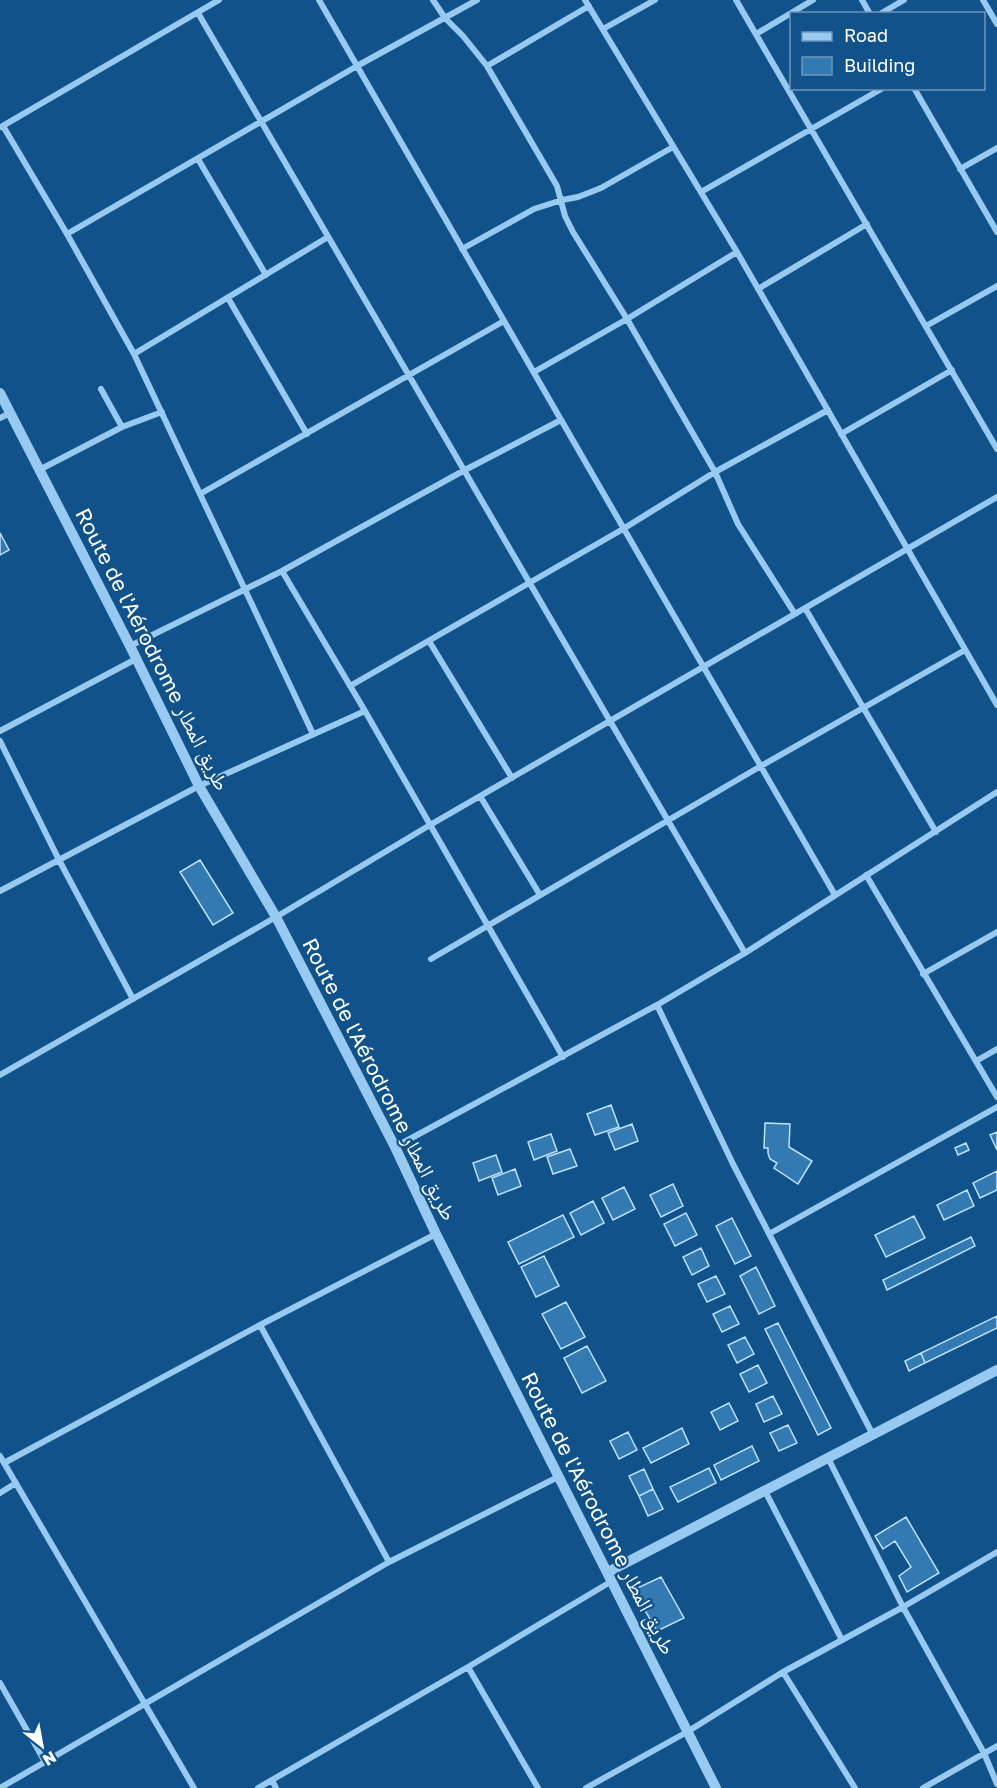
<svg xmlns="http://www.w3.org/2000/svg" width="997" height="1788" viewBox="0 0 997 1788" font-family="'Golos Text','Noto Naskh Arabic',sans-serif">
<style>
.building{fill:#347ab2;stroke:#bee1fd;stroke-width:1.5}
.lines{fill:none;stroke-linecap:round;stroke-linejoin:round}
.minor{stroke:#97c9f1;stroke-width:6}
.tertiary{stroke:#97c9f1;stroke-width:10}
.labels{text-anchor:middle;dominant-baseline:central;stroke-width:4.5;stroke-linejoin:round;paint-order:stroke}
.street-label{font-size:21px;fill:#fff;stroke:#11528a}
</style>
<rect width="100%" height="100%" fill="#11528a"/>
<path class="building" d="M 0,533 L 9,550 L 0,555 Z
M 200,860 L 233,913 L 213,925 L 180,872 Z
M 611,1105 L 619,1127 L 595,1135 L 587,1114 Z
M 765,1123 L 790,1124 L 789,1147 L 812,1161 L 798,1184 L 774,1168 L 777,1163 L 770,1159 L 768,1153 L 768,1148 L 764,1148 Z
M 632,1124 L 638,1141 L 615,1150 L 608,1133 Z
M 997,1132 L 997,1150 L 990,1135 Z
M 551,1134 L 557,1151 L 534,1160 L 528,1142 Z
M 966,1143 L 969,1150 L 958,1155 L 955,1148 Z
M 570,1149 L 577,1166 L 553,1174 L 547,1157 Z
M 496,1155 L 502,1172 L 479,1181 L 473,1163 Z
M 515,1169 L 521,1186 L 498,1195 L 492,1178 Z
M 997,1171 L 997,1190 L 980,1198 L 973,1183 Z
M 673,1184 L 683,1206 L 661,1217 L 650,1195 Z
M 624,1187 L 635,1209 L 613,1220 L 602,1198 Z
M 967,1190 L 974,1206 L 944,1220 L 937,1205 Z
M 593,1201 L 604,1223 L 581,1235 L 570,1213 Z
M 686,1213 L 697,1235 L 675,1246 L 664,1224 Z
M 563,1215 L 574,1237 L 519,1264 L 508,1242 Z
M 914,1216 L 925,1238 L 886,1257 L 875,1235 Z
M 732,1218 L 751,1256 L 735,1264 L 716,1226 Z
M 971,1237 L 975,1246 L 887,1290 L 883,1280 Z
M 701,1248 L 709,1266 L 692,1275 L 683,1257 Z
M 544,1256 L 559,1286 L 536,1297 L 521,1267 Z
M 756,1267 L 775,1306 L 759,1314 L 740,1276 Z
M 716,1276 L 725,1294 L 707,1302 L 698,1284 Z
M 566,1302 L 585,1337 L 561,1349 L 542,1314 Z
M 730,1306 L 739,1324 L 722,1332 L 713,1314 Z
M 997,1316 L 997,1328 L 925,1363 L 921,1353 Z
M 778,1323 L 831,1428 L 818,1435 L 765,1329 Z
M 745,1337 L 754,1354 L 737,1363 L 728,1345 Z
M 587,1346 L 606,1381 L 582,1393 L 564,1358 Z
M 921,1353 L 925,1363 L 909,1371 L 905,1361 Z
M 758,1365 L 767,1383 L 749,1392 L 740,1374 Z
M 773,1396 L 782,1414 L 764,1422 L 756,1404 Z
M 729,1403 L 738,1421 L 720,1430 L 711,1412 Z
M 788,1425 L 797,1443 L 779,1451 L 770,1433 Z
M 682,1428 L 689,1444 L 651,1463 L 643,1448 Z
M 628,1432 L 637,1450 L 619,1459 L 610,1441 Z
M 752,1446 L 759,1461 L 721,1480 L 714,1465 Z
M 709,1468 L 716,1483 L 678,1502 L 670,1487 Z
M 644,1469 L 653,1489 L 639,1496 L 629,1476 Z
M 653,1489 L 663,1509 L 648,1516 L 639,1496 Z
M 906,1517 L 939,1573 L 907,1592 L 899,1576 L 911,1567 L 895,1541 L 883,1549 L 875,1536 Z
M 661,1577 L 684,1618 L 657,1631 L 633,1590 Z"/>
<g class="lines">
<path class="minor" d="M 319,0 L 835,895
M 433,0 L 445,18 L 463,36 L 487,66 L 557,186 L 565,216 L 573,232 L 627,319 L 715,472 L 738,524 L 795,614
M 585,0 L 737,252 L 997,705
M 736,0 L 997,449
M 862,0 L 870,14
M 983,0 L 997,24
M 198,13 L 745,953
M 880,14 L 904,0
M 603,29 L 655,0
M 756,34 L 813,0
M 487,66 L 589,6
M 914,88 L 997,232
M 3,126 L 67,234 L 134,354 L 313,734
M 1,127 L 219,0
M 198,159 L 266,275
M 960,169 L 997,148
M 701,192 L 883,88
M 67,234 L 357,66 L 477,0
M 462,249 L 534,209 L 562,200 L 578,197 L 601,188 L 673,147
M 758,289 L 867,224
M 228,298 L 307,434
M 926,326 L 997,286
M 134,354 L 328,237
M 534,372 L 627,319 L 737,252
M 101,389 L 122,427
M 0,418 L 10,413
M 841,434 L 952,370
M 39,470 L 122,427 L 162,412
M 200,494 L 504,321
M 282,571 L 365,711 L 563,1057
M 805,608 L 936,832
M 429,641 L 512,778
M 130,646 L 282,571 L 463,471 L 561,420
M 350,686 L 623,529 L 715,472 L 828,410
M 0,731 L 136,659
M 0,741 L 59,860 L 133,999
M 480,796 L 540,895
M 866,875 L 997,1097
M 0,891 L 199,786 L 365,711
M 431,959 L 761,766 L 965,650
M 923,974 L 997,932
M 657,1005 L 733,1164 L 873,1435
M 976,1061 L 997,1049
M 0,1075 L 276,917 L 430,825 L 997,497
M 395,1147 L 657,1005 L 745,953 L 997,792
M 769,1234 L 997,1107
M 260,1325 L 389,1562
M 0,1456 L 194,1788
M 828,1458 L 903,1607 L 984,1753 L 997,1784
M 4,1463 L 260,1325 L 436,1234
M 765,1491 L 842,1640
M 0,1493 L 16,1483
M 468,1667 L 538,1788
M 783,1672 L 855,1788
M 0,1683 L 45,1762
M 272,1780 L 276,1788
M 0,1788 L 389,1562 L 560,1476
M 258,1788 L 468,1667 L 612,1581
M 586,1788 L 687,1732 L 783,1672 L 903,1607 L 997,1552
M 923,1788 L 997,1746"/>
<path class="tertiary" d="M 0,393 L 130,646 L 199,786 L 276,917 L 395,1147 L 436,1234 L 716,1788
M 608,1572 L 997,1370"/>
</g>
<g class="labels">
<g class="street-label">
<text transform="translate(153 649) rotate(63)">Route de l'Aérodrome طريق المطار</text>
<text transform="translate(380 1079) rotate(63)">Route de l'Aérodrome طريق المطار</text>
<text transform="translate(599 1513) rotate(63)">Route de l'Aérodrome طريق المطار</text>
</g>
</g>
<rect x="790" y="12" width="195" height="78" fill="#11528a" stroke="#7097b9" stroke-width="1.5"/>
<rect x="802" y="32" width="30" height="9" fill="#97c9f1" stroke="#7097b9" stroke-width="1.5"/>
<text x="844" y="42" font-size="18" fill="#ffffff">Road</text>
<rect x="802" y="57" width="30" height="18" fill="#347ab2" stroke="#7097b9" stroke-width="1.5"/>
<text x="844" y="72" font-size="18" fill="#ffffff">Building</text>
<g transform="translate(42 1746) rotate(149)" stroke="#11528a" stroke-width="4.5" paint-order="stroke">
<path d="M0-4.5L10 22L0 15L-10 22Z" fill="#ffffff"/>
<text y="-9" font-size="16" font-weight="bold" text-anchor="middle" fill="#ffffff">N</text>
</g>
</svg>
